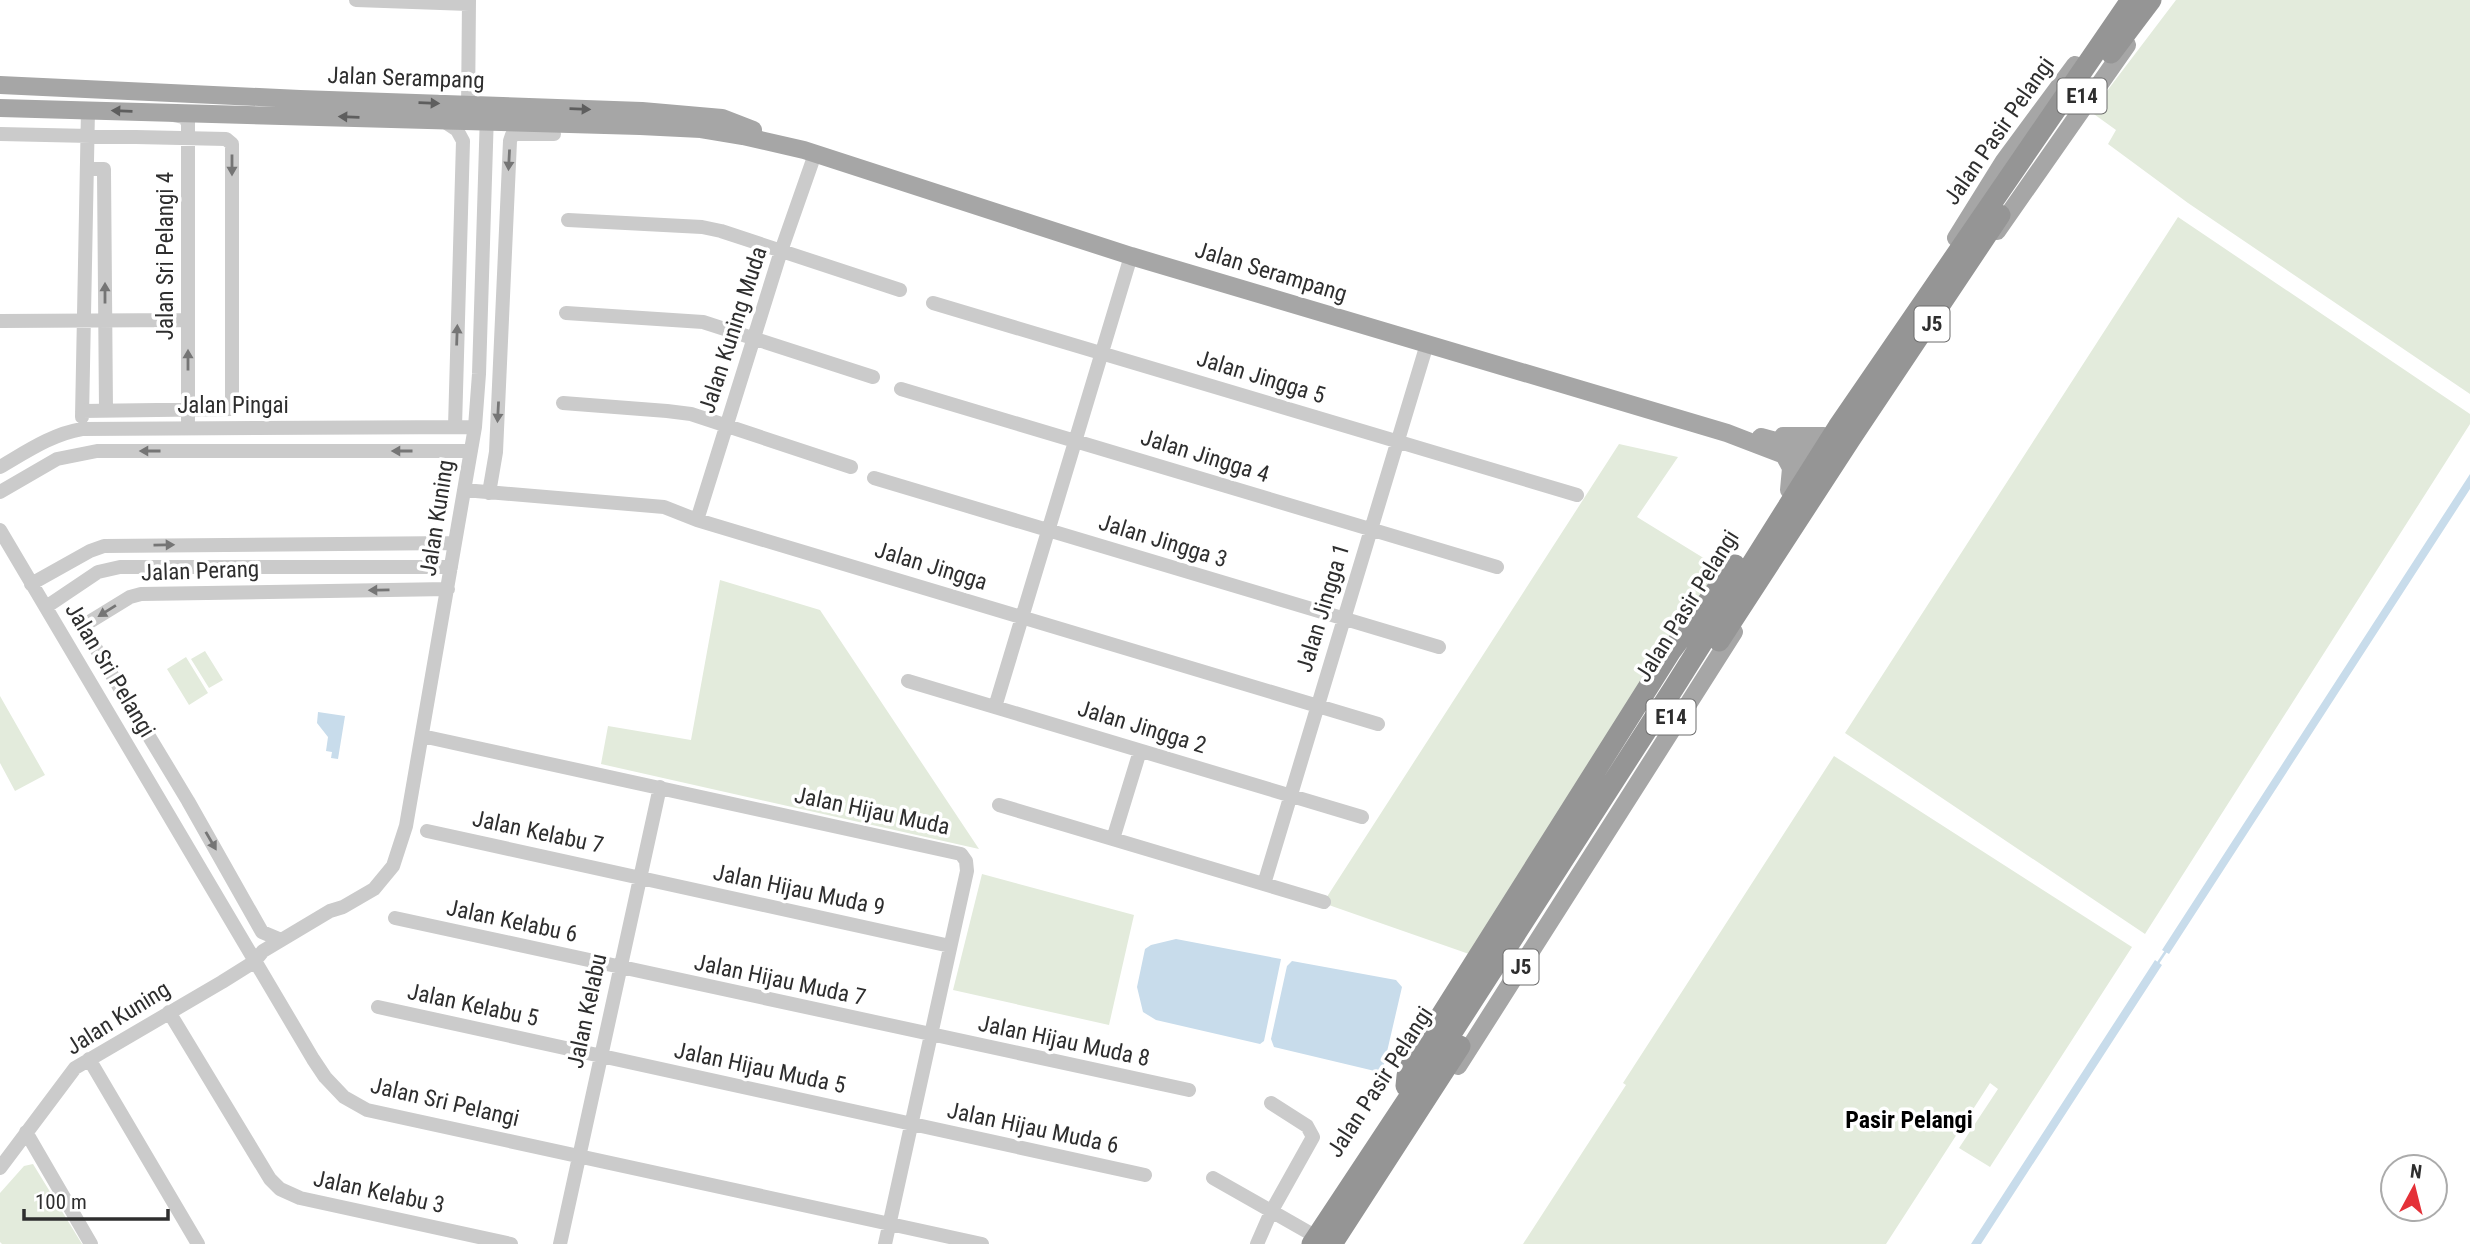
<svg xmlns="http://www.w3.org/2000/svg" width="2470" height="1244" viewBox="0 0 2470 1244" font-family="'Roboto Condensed',sans-serif">
<style>
.green{fill:#e3ebdc}
.water{fill:#c8dceb}
.lines{fill:none;stroke-linecap:round;stroke-linejoin:round}
.stream{stroke:#c8dceb;stroke-width:2.5}
.minor{stroke:#cbcbcb;stroke-width:14}
.major{stroke:#a6a6a6;stroke-width:18}
.highway{stroke:#959595;stroke-width:21}
.oneway{fill:#5e5e5e}
.oneway2{fill:#757575}
.labels{text-anchor:middle;dominant-baseline:central;stroke-width:7;stroke-linejoin:round;paint-order:stroke}
.shield{fill:#fff;stroke:#6d6d6d;stroke-width:2}
.shield-label{font-size:21px;font-weight:bold;fill:#2e2e2e}
.street-label{font-size:23px;fill:#2e2e2e;stroke:#fff}
.neighbourhood-label{font-size:24px;font-weight:bold;fill:#000;stroke:#fff}
</style>
<rect width="100%" height="100%" fill="#fff"/>
<path class="green" d="M 2176,0 L 2470,0 L 2470,394 L 2188,203 L 2108,144 L 2116,130 L 2091,112 Z
M 2178,217 L 2470,414 L 2470,424 L 2145,934 L 1845,733 Z
M 1619,444 L 1678,457 L 1637,517 L 1723,570 L 1469,954 L 1323,903 Z
M 720,580 L 820,610 L 979,849 L 601,764 L 608,726 L 691,740 Z
M 205,651 L 223,680 L 209,688 L 191,659 Z
M 186,657 L 208,693 L 189,705 L 167,669 Z
M 0,696 L 45,775 L 15,791 L 0,763 Z
M 1834,756 L 2132,947 L 1990,1167 L 1959,1148 L 1998,1089 L 1990,1083 L 1886,1244 L 1523,1244 L 1626,1085 L 1623,1083 Z
M 982,874 L 1134,915 L 1109,1025 L 953,990 Z
M 33,1164 L 82,1244 L 2,1244 L 0,1242 L 0,1193 L 24,1166 Z"/>
<path class="water" d="M 2470,474 L 2470,489 L 2169,954 L 2162,950 Z
M 318,712 L 345,716 L 338,759 L 331,758 L 332,752 L 326,751 L 328,737 L 317,723 Z
M 1176,939 L 1281,959 L 1264,1041 L 1260,1044 L 1156,1020 L 1143,1012 L 1137,987 L 1145,949 L 1151,945 Z
M 2155,960 L 2162,965 L 1981,1244 L 1971,1244 Z
M 1292,961 L 1396,980 L 1402,987 L 1383,1069 L 1379,1072 L 1274,1047 L 1271,1039 L 1287,966 Z"/>
<g class="lines">
<path class="stream" d="M 2158,963 L 2166,951"/>
<path class="minor" d="M 356,0 L 469,4
M 468,112 L 469,0
M 173,115 L 183,117 L 188,122 L 188,420
M 442,120 L 457,130 L 463,141 L 455,427
M 0,134 L 226,139 L 232,144 L 232,409 L 82,411
M 87,169 L 104,169 L 104,172 L 106,410
M 568,220 L 702,227 L 721,231 L 900,290
M 933,303 L 1577,495
M 566,313 L 703,322 L 873,377
M 0,321 L 188,320
M 901,389 L 1497,567
M 563,403 L 667,411 L 691,414 L 851,467
M 82,417 L 88,110
M 0,467 C 26,452 52,434 82,429 L 475,427
M 874,478 L 1439,647
M 464,490 L 664,507 L 697,520 L 1378,724
M 0,492 L 57,459 L 97,451 L 471,451
M 489,493 L 496,452 L 510,141 L 512,135 L 517,134 L 554,134
M 697,520 L 781,251 L 815,154
M 0,530 L 313,1059 L 325,1077 L 344,1097 L 367,1110 L 982,1244
M 31,584 L 90,551 L 104,546 L 455,543
M 46,607 L 98,572 L 120,567 L 451,567
M 908,681 L 1362,817
M 995,707 L 1131,256
M 422,736 L 961,854 L 966,861 L 967,871 L 885,1244
M 999,805 L 1324,902
M 427,831 L 950,946
M 1113,839 L 1140,751
M 1264,884 L 1427,344
M 395,918 L 1189,1090
M 281,940 L 262,932 L 188,801 L 86,632 L 86,624 L 130,597 L 141,594 L 448,589
M 378,1007 L 1145,1175
M 169,1012 L 270,1179 L 280,1189 L 300,1198 L 511,1244
M 89,1059 L 198,1244
M 26,1132 L 91,1244
M 0,1168 L 75,1068 L 222,982 L 254,962 L 263,951 L 330,911 L 343,907 L 374,889 L 393,866 L 406,826 L 475,427 L 479,374 L 487,113
M 1213,1178 L 1322,1240
M 560,1244 L 660,787
M 1257,1244 L 1271,1212 L 1313,1137 L 1307,1126 L 1271,1103"/>
<path class="major" d="M 0,85 L 300,99 L 642,111 L 722,118 L 753,130
M 0,108 L 640,126 L 701,129 L 743,136 L 804,150 L 1131,256 L 1727,433 L 1784,455 L 1821,476
M 1997,231 L 2127,45
M 1956,238 L 2004,161 L 2075,65
M 1783,436 L 1824,436
M 1761,437 L 1798,447 L 1829,462
M 1784,455 L 1791,468 L 1789,490
M 1458,1066 L 1734,632"/>
<path class="highway" d="M 2111,53 L 2151,0
M 1719,641 L 1851,438 L 2000,215
M 1406,1086 L 1407,1076 L 1413,1060 L 1671,651 L 1735,565
M 1312,1244 L 1451,1034 L 1675,686 L 1838,427 L 2131,0
M 1332,1244 L 1460,1046"/>
</g>
<defs><path id="oneway-solid" d="M-6-.8H1V-3.2L6.5 0L1 3.2V.8H-6Z" transform="scale(1.75)"/></defs>
<g class="oneway">
<use href="#oneway-solid" transform="translate(429 103) rotate(2)"/>
<use href="#oneway-solid" transform="translate(580 109) rotate(2)"/>
<use href="#oneway-solid" transform="translate(122 111) rotate(-178)"/>
<use href="#oneway-solid" transform="translate(349 117) rotate(-178)"/>
</g>
<g class="oneway2">
<use href="#oneway-solid" transform="translate(509 160) rotate(93)"/>
<use href="#oneway-solid" transform="translate(232 165) rotate(90)"/>
<use href="#oneway-solid" transform="translate(105 293) rotate(-90)"/>
<use href="#oneway-solid" transform="translate(457 335) rotate(-88)"/>
<use href="#oneway-solid" transform="translate(188 360) rotate(-90)"/>
<use href="#oneway-solid" transform="translate(498 412) rotate(93)"/>
<use href="#oneway-solid" transform="translate(150 451) rotate(180)"/>
<use href="#oneway-solid" transform="translate(402 451) rotate(180)"/>
<use href="#oneway-solid" transform="translate(164 545) rotate(-1)"/>
<use href="#oneway-solid" transform="translate(379 590) rotate(179)"/>
<use href="#oneway-solid" transform="translate(107 611) rotate(148)"/>
<use href="#oneway-solid" transform="translate(211 841) rotate(60)"/>
</g>
<g class="labels">
<g class="shield">
<rect x="2057.5" y="78.5" width="49" height="35" rx="5"/>
<rect x="1914.5" y="306.5" width="35" height="35" rx="5"/>
<rect x="1646.5" y="699.5" width="49" height="35" rx="5"/>
<rect x="1503.5" y="949.5" width="35" height="35" rx="5"/>
</g>
<g class="shield-label">
<text x="2082" y="96">E14</text>
<text x="1932" y="324">J5</text>
<text x="1671" y="717">E14</text>
<text x="1521" y="967">J5</text>
</g>
<g class="street-label">
<text transform="translate(406 78) rotate(2)">Jalan Serampang</text>
<text transform="translate(1999 131) rotate(-55)">Jalan Pasir Pelangi</text>
<text transform="translate(165 256) rotate(-90)">Jalan Sri Pelangi 4</text>
<text transform="translate(1271 272) rotate(17)">Jalan Serampang</text>
<text transform="translate(733 330) rotate(-72)">Jalan Kuning Muda</text>
<text transform="translate(1261 377) rotate(17)">Jalan Jingga 5</text>
<text x="233" y="405">Jalan Pingai</text>
<text transform="translate(1205 456) rotate(17)">Jalan Jingga 4</text>
<text transform="translate(437 518) rotate(-81)">Jalan Kuning</text>
<text transform="translate(1163 541) rotate(17)">Jalan Jingga 3</text>
<text transform="translate(931 566) rotate(17)">Jalan Jingga</text>
<text transform="translate(200 571) rotate(-2)">Jalan Perang</text>
<text transform="translate(1687 606) rotate(-58)">Jalan Pasir Pelangi</text>
<text transform="translate(1323 608) rotate(-73)">Jalan Jingga 1</text>
<text transform="translate(110 670) rotate(59)">Jalan Sri Pelangi</text>
<text transform="translate(1142 727) rotate(17)">Jalan Jingga 2</text>
<text transform="translate(872 811) rotate(12)">Jalan Hijau Muda</text>
<text transform="translate(538 832) rotate(12)">Jalan Kelabu 7</text>
<text transform="translate(799 890) rotate(12)">Jalan Hijau Muda 9</text>
<text transform="translate(512 921) rotate(12)">Jalan Kelabu 6</text>
<text transform="translate(780 980) rotate(12)">Jalan Hijau Muda 7</text>
<text transform="translate(473 1005) rotate(12)">Jalan Kelabu 5</text>
<text transform="translate(587 1011) rotate(-78)">Jalan Kelabu</text>
<text transform="translate(118 1018) rotate(-32)">Jalan Kuning</text>
<text transform="translate(1064 1041) rotate(12)">Jalan Hijau Muda 8</text>
<text transform="translate(760 1068) rotate(12)">Jalan Hijau Muda 5</text>
<text transform="translate(1380 1082) rotate(-57)">Jalan Pasir Pelangi</text>
<text transform="translate(445 1102) rotate(13)">Jalan Sri Pelangi</text>
<text transform="translate(1033 1128) rotate(12)">Jalan Hijau Muda 6</text>
<text transform="translate(379 1192) rotate(12)">Jalan Kelabu 3</text>
</g>
<g class="neighbourhood-label">
<text x="1909" y="1120">Pasir Pelangi</text>
</g>
</g>
<g transform="translate(2414 1188) rotate(7)"><circle r="33" fill="#ffffff" stroke="#ababab" stroke-width="2"/>
<path d="M0-5L12 26L0 18L-12 26Z" fill="#e43138"/>
<text y="-10" font-size="19" font-weight="bold" text-anchor="middle" fill="#2e2e2e">N</text>
</g>
<path d="M24 1209v10h144v-10" fill="none" stroke="#2e2e2e" stroke-width="3.5"/>
<text x="35" y="1209" font-size="21" fill="#2e2e2e" stroke="#ffffff" stroke-width="5" paint-order="stroke">100 m</text>
</svg>
